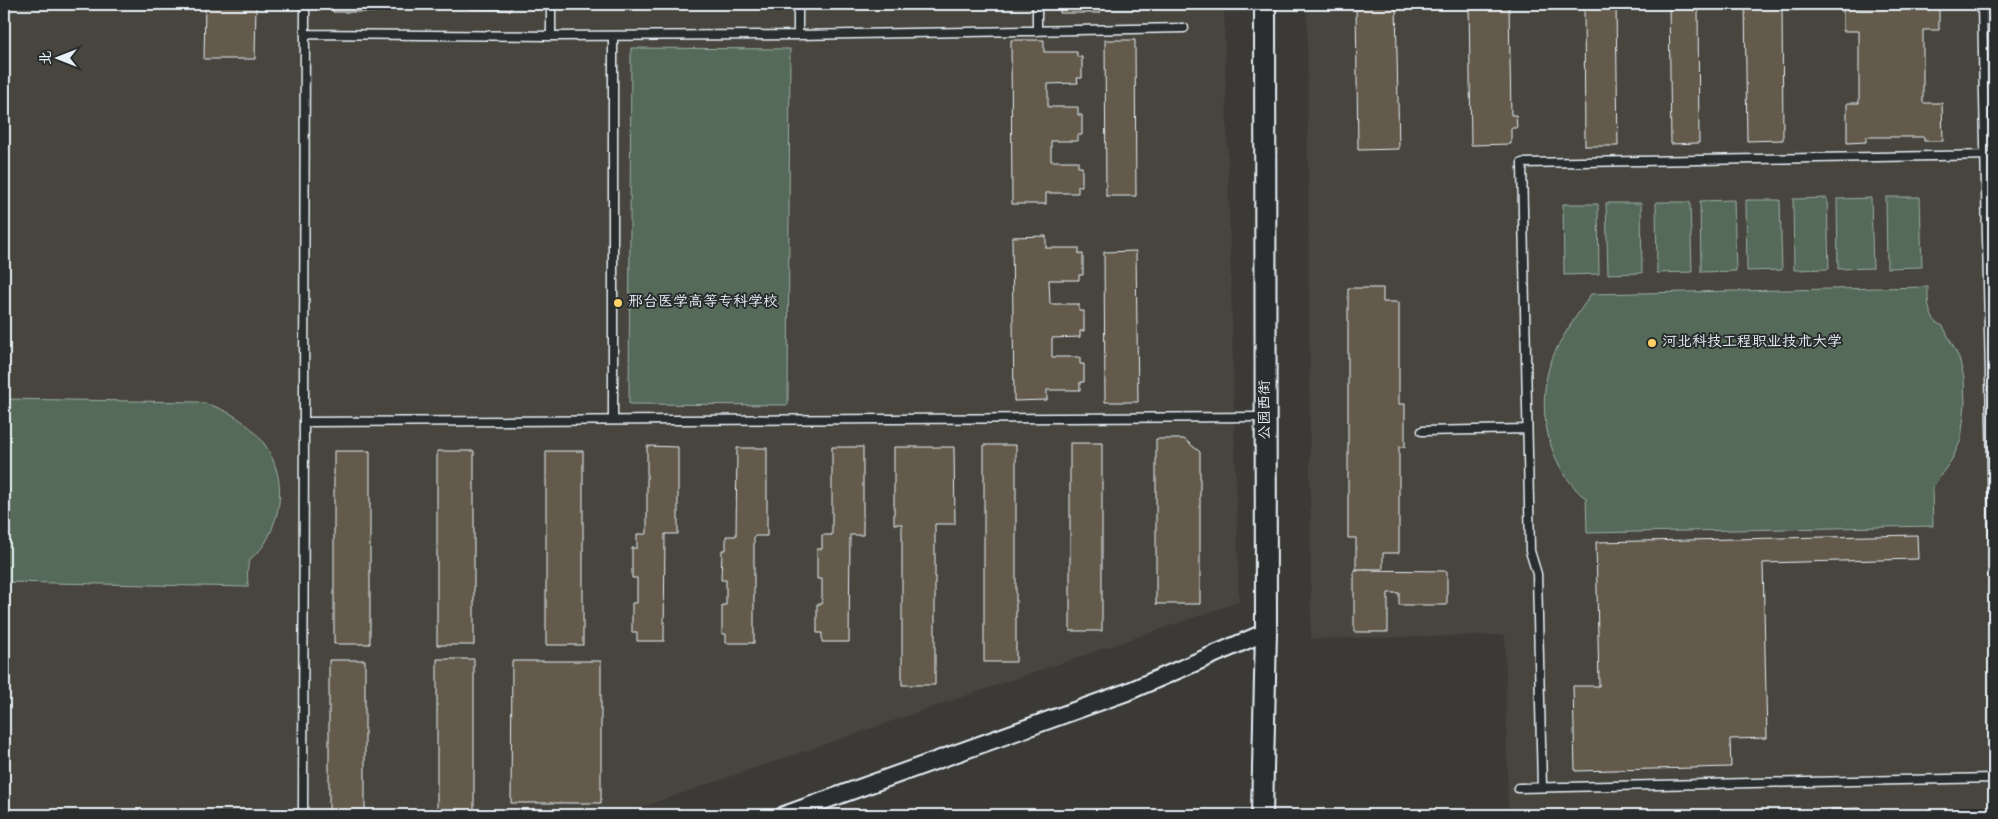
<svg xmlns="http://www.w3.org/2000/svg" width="1998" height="819" viewBox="0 0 1998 819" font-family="'Gochi Hand','LXGW WenKai TC',sans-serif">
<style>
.built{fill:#47443d}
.green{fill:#546b58;stroke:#9eaea8}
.building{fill:#635a4b;stroke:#e8f1f8}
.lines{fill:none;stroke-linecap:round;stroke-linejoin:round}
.service-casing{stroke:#e8f1f8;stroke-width:11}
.minor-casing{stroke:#e8f1f8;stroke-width:20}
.tertiary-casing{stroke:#e8f1f8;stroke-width:24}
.service{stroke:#2a2d2e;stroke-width:8}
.minor{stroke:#2a2d2e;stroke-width:16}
.tertiary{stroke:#2a2d2e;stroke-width:20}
.poi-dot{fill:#ffd166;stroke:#2a2d2e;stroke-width:2}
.labels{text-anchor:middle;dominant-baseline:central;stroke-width:4;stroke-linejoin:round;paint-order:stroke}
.poi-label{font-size:15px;fill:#e8f1f8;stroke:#2a2d2e;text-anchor:start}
.street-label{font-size:15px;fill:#e8f1f8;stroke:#2a2d2e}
</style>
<rect width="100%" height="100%" fill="#3b3a37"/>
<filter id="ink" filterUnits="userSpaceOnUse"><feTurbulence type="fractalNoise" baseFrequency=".02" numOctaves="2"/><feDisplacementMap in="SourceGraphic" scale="10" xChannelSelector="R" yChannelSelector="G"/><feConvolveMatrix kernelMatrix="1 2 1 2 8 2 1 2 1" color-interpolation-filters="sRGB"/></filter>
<g filter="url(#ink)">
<path class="built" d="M 4,4 L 1224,4 L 1239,602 L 619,815 L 4,815 Z
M 1307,4 L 1994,4 L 1994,815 L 1508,815 L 1505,635 L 1311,639 Z"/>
<path class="green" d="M 631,48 L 790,49 L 788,405 L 629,404 Z
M 1886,197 L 1920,197 L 1922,267 L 1887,268 Z
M 1827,198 L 1829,269 L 1794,270 L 1793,199 Z
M 1871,198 L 1873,268 L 1838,269 L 1837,199 Z
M 1734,200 L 1736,271 L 1701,272 L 1700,201 Z
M 1746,200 L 1780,200 L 1782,270 L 1747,271 Z
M 1656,202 L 1690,202 L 1692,272 L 1657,273 Z
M 1606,203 L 1641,203 L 1642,273 L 1608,274 Z
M 1563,204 L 1598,204 L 1599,274 L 1564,275 Z
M 1928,287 C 1928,301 1927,320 1943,326 L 1959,358 L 1964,378 L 1965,404 L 1961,440 L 1952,459 L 1932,488 L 1933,526 L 1587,533 L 1586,498 C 1579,494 1575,488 1570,482 C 1545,450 1538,403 1550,364 C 1559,339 1577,316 1591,294 Z
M 4,399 L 198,402 C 256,413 296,468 273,526 C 270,535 265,545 258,552 C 255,555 252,557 250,560 C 246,566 248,580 248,587 L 4,582 Z"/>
<path class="building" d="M 205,4 L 256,4 L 255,59 L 204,59 Z
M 333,4 L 376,4 L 376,12 L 333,12 Z
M 470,4 L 511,4 L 511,10 L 470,9 Z
M 1060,4 L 1100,4 L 1100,13 L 1060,13 Z
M 1356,4 L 1396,4 L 1399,149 L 1358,150 Z
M 1469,4 L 1509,4 L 1511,115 L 1516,115 L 1517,128 L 1511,128 L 1511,144 L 1471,145 Z
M 1584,4 L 1616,4 L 1618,146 L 1585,146 Z
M 1669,4 L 1698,4 L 1699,143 L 1671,144 Z
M 1745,4 L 1782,4 L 1783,140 L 1747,141 Z
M 1939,6 L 1939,30 L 1923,30 L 1923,103 L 1942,103 L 1943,141 L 1924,141 L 1924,137 L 1866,137 L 1866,142 L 1847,143 L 1847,103 L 1859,103 L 1859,31 L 1843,31 L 1843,8 Z
M 1011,40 L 1044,40 L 1044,52 L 1077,52 L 1077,57 L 1082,57 L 1082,78 L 1077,78 L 1078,83 L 1048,84 L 1048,107 L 1078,107 L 1078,115 L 1082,115 L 1082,135 L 1078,135 L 1078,141 L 1051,141 L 1051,161 L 1078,161 L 1078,167 L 1082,167 L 1082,186 L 1078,186 L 1078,193 L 1046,193 L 1046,204 L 1012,204 Z
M 1105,40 L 1135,40 L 1136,196 L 1106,196 Z
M 1046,236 L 1046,248 L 1079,248 L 1079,254 L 1083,254 L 1083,275 L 1079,275 L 1079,280 L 1049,280 L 1050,304 L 1079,304 L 1079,311 L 1084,311 L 1084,331 L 1080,331 L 1080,337 L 1052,338 L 1052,357 L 1080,357 L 1080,364 L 1084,364 L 1084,382 L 1080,382 L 1080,390 L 1047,390 L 1047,400 L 1014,401 L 1012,237 Z
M 1136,251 L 1138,402 L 1105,402 L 1104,252 Z
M 1348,288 L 1383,288 L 1383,302 L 1399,302 L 1399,404 L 1405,404 L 1405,447 L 1399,447 L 1399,553 L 1383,553 L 1383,569 L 1356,569 L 1356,538 L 1348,538 Z
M 1156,439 L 1184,439 L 1200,452 L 1200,604 L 1156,604 Z
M 1070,443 L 1102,443 L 1102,631 L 1070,631 Z
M 984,445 L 1016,445 L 1016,662 L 984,662 Z
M 647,446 L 678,447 L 678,534 L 665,534 L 664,641 L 637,641 L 637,632 L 632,632 L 632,603 L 637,603 L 637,578 L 632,578 L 632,548 L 637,548 L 637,534 L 647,534 Z
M 832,447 L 863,447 L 863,535 L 850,535 L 849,642 L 822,642 L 822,633 L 817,633 L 817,604 L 822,604 L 822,579 L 817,579 L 817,549 L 822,549 L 822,535 L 832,535 Z
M 894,447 L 954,447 L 955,524 L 935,524 L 935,685 L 902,685 L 902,524 L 894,524 Z
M 737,448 L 767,448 L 767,536 L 754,536 L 754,643 L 726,643 L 726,634 L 722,634 L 722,605 L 726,605 L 726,580 L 721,580 L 722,550 L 726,550 L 726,536 L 736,536 Z
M 334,451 L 370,451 L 370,644 L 334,644 Z
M 437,451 L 474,451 L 474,645 L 437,645 Z
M 546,451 L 583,451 L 583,645 L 546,645 Z
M 1917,535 L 1918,559 L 1763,563 L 1767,738 L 1730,739 L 1731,767 L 1575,771 L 1573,686 L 1599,686 L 1596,542 Z
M 1354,570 L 1447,571 L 1447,605 L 1399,605 L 1399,593 L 1388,593 L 1388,632 L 1354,632 Z
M 437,659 L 474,659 L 474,815 L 437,815 Z
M 329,660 L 365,660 L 365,815 L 329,815 Z
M 512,661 L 601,661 L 601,803 L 511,803 Z
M 1860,808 L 1860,815 L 1827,815 L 1827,809 Z"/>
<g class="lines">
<defs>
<path id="service" d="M 551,4 L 551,36
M 798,4 L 798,35
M 1037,4 L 1037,31
M 1982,4 L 1994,561
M 305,34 L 551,36 L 798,35 L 1184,28
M 613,420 L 613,36
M 304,422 L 1264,417
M 1422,431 L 1527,429
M 1542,787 L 1537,574 L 1530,551 L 1522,163 L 1994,155
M 1518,788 L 1994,778
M 303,815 L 305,4"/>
<path id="minor" d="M 784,815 L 1127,692 L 1266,632"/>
<path id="tertiary" d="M 1262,815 L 1266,632 L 1265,4"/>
</defs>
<use href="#service" class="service-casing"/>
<use href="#minor" class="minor-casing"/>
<use href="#tertiary" class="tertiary-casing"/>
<use href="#service" class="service"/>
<use href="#minor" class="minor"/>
<use href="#tertiary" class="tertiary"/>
</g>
</g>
<g class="poi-dot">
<circle cx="618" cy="303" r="5"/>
<circle cx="1652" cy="343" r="5"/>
</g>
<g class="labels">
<g class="poi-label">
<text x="628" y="303">邢台医学高等专科学校</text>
<text x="1662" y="343">河北科技工程职业技术大学</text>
</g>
<g class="street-label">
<text transform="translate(1266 410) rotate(-90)">公园西街</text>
</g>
</g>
<rect width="1998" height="819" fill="none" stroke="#2a2d2e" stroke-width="20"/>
<rect x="10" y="10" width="1978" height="799" fill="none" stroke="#e8f1f8" stroke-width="2" filter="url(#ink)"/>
<g transform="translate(58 58) rotate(270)" stroke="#2a2d2e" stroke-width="4" paint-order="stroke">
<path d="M0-4L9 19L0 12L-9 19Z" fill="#e8f1f8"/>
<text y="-8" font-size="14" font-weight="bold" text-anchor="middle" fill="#e8f1f8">北</text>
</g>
</svg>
